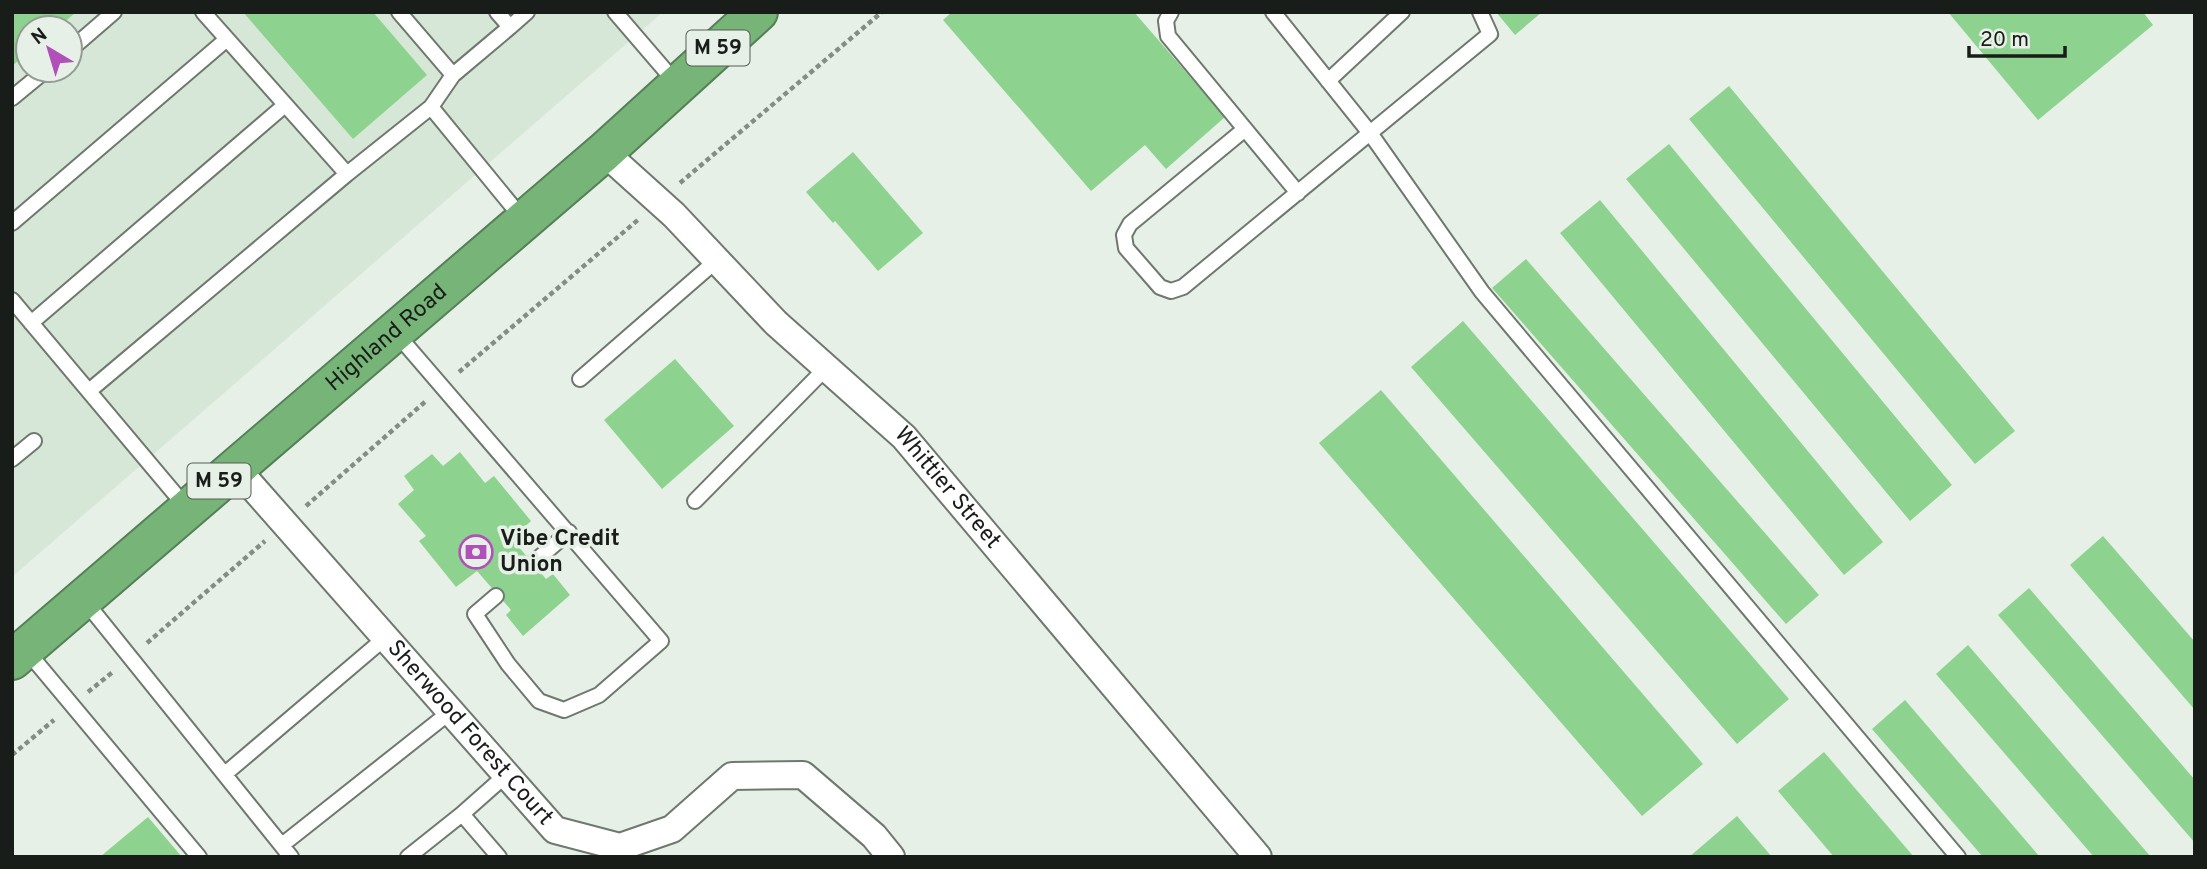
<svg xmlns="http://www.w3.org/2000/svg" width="2207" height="869" viewBox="0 0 2207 869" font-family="Overpass,sans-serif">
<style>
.built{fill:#d7e7d7;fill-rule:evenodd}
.building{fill:#8dd38f}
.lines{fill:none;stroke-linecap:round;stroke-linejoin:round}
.lane-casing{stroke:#6f786f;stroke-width:18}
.street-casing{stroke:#6f786f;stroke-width:30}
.highway-casing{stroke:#557f57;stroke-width:42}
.path{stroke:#858c85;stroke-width:4.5;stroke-dasharray:5 3.5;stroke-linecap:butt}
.lane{stroke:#fff;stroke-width:14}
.street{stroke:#fff;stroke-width:26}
.highway{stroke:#76b478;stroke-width:38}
.labels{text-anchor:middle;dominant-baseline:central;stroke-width:7;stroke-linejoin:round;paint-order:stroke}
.shield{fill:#e6f0e6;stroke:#565c56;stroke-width:2}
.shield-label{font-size:21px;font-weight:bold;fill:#191d19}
.street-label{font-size:23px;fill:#191d19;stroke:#e6f0e6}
.poi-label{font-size:23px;font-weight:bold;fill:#191d19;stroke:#e6f0e6;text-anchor:start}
</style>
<rect width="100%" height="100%" fill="#e6f0e6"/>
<path class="built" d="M 12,12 L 663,12 L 12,577 ZM 28,28 L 70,28 L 70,70 L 28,70 Z"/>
<path class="building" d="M 12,12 L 76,12 L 58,28 L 28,28 L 28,53 L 12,66 Z
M 243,12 L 373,12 L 427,75 L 353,139 Z
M 952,12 L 1134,12 L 1225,117 L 1166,169 L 1145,145 L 1091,191 L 943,20 Z
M 1496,12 L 1542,12 L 1515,35 Z
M 1948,12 L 2143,12 L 2153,25 L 2038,120 Z
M 1729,86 L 2015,431 L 1975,464 L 1689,119 Z
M 1669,144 L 1952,485 L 1910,521 L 1626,179 Z
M 853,152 L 923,233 L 878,271 L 835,221 L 833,223 L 806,192 Z
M 1600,200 L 1883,542 L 1844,575 L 1560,233 Z
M 1526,259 L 1819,595 L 1786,624 L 1492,288 Z
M 1463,321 L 1789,699 L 1737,744 L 1411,367 Z
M 675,359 L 734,426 L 662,489 L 604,420 Z
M 1381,390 L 1703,764 L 1642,816 L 1319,443 Z
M 460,452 L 485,483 L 494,476 L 531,521 L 512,539 L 546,579 L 553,574 L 570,595 L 523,636 L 506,615 L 511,610 L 477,571 L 456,587 L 419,541 L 426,536 L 398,504 L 414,490 L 404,476 L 432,454 L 443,466 Z
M 2103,536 L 2195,642 L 2195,710 L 2070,565 Z
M 2029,588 L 2195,780 L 2195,843 L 1998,615 Z
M 1968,645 L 2151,857 L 2094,857 L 1936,674 Z
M 1905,700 L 2040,857 L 1983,857 L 1872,729 Z
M 1824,752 L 1914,857 L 1834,857 L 1778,791 Z
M 1737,816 L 1772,857 L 1689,857 Z
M 148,817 L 182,857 L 100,857 L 113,846 Z"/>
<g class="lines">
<defs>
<path id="lane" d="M 399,12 L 453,75 L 431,107 L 522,218
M 497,12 L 510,27 L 527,12
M 615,12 L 676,83
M 1171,12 L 1166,21 L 1168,36 L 1245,129 L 1130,224 L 1124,235 L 1126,248 L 1160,287 L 1171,291 L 1183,287 L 1490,34 L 1480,12
M 1273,12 L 1370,133 L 1482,292 L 1958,857
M 70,50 L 114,12
M 453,75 L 510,27
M 1328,81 L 1402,12
M 12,98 L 46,70
M 1245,129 L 1298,193
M 347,174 L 431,107
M 12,223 L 227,39
M 12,300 L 186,507
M 31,323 L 285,105
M 395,332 L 661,641 L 599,695 L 564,710 L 539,701 L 508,664 L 475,614 L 496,596
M 580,379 L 717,260
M 89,391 L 347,174 L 203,12
M 12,459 L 34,441
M 695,501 L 826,368
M 534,562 L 569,532
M 84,600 L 291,857
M 26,650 L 199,857
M 225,774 L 385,638
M 282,845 L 450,712
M 408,857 L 462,814
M 499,857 L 462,814 L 506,775"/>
<g id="street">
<path id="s1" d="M 604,152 L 674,215 L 776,323 L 904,437 L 1258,857"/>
<path id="s2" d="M 235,467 L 555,830 L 620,847 L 672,829 L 732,776 L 803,775 L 874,836 L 891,857"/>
</g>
<g id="highway">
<path id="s3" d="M 12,660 L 604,152 L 758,12"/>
</g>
</defs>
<use href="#lane" class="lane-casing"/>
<use href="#street" class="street-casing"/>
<use href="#highway" class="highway-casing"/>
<path class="path" d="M 680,183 L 882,12
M 459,372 L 639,219
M 306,506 L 426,401
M 147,643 L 265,541
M 88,692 L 114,671
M 12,755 L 54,720"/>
<use href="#lane" class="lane"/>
<use href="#street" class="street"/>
<use href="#highway" class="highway"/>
</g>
<defs>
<symbol id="bank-ring" viewBox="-11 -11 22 22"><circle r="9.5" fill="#e6f0e6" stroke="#b050b8" stroke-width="1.5"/><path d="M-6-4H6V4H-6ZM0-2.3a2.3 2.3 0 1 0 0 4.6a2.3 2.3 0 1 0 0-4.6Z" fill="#b050b8"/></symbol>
</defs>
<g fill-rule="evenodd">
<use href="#bank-ring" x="457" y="533" width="38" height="38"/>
</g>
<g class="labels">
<g class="shield">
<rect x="686.5" y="30.5" width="63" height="35" rx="5"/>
<rect x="187.5" y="463.5" width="63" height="35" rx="5"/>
</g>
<g class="shield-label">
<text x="718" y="48">M 59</text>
<text x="219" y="481">M 59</text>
</g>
<g class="street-label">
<text stroke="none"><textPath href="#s3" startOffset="494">Highland Road</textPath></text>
<text stroke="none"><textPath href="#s1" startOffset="481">Whittier Street</textPath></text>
<text stroke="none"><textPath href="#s2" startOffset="355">Sherwood Forest Court</textPath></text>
</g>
<g class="poi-label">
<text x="500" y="539">Vibe Credit<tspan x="500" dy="26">Union</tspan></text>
</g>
</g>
<rect width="2207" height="869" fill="none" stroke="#191d19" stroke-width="28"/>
<g transform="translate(49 49) rotate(322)"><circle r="33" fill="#e6f0e6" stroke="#949c94" stroke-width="2"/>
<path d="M0-5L12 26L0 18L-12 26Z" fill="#b050b8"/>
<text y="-10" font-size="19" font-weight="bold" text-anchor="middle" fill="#191d19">N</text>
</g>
<path d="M1969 46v10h96v-10" fill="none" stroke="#191d19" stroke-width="3.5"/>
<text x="1980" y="46" font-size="21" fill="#191d19" stroke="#e6f0e6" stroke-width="5" paint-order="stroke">20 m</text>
</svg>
